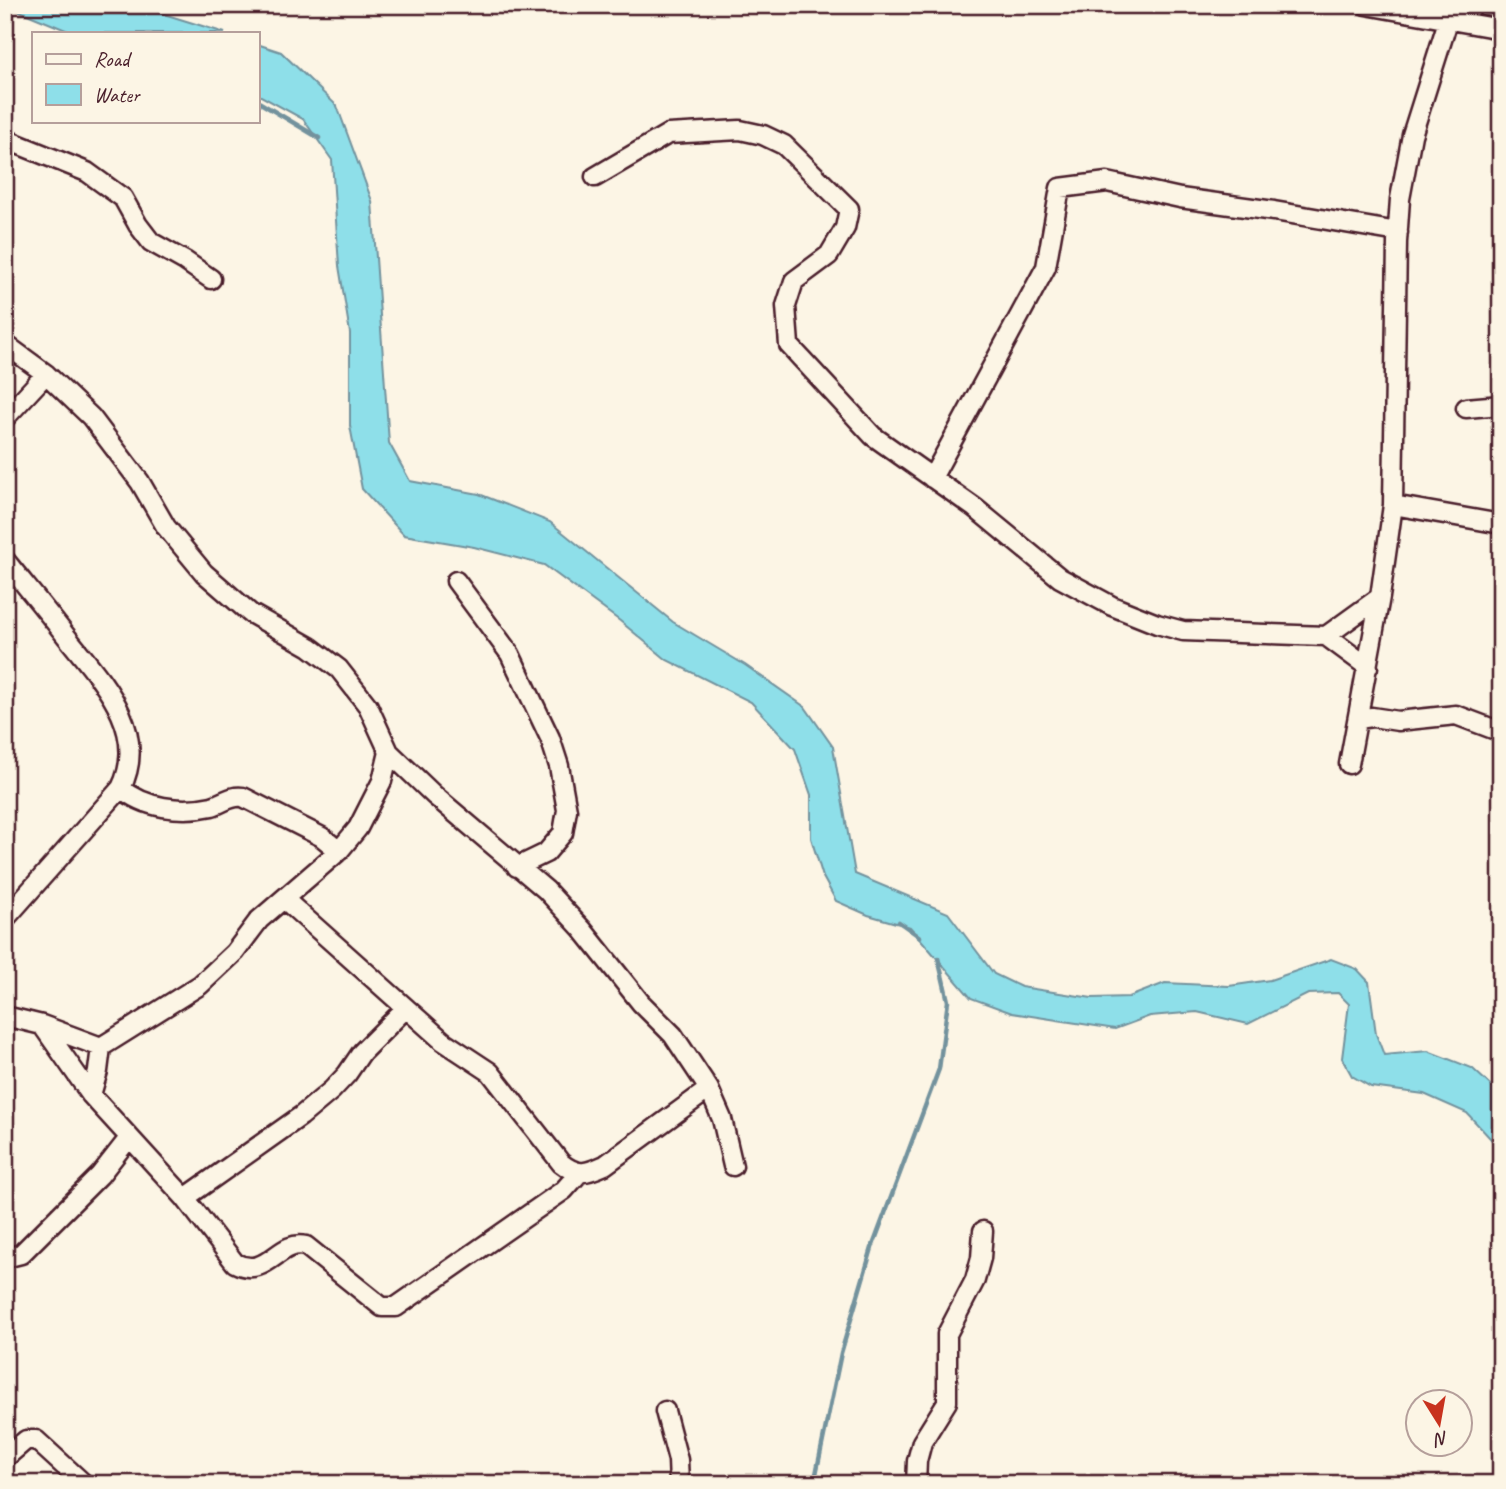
<svg xmlns="http://www.w3.org/2000/svg" width="1506" height="1489" viewBox="0 0 1506 1489" font-family="Caveat,sans-serif">
<style>
.water{fill:#8edfe9;stroke:#73929d;stroke-width:2}
.lines{fill:none;stroke-linecap:round;stroke-linejoin:round}
.stream{stroke:#73929d;stroke-width:4.5}
.minor-casing{stroke:#4a1f2b;stroke-width:23}
.minor{stroke:#fcf5e5;stroke-width:18}
</style>
<rect width="100%" height="100%" fill="#fcf5e5"/>
<filter id="ink" filterUnits="userSpaceOnUse"><feTurbulence type="fractalNoise" baseFrequency=".0143" numOctaves="2"/><feDisplacementMap in="SourceGraphic" scale="14" xChannelSelector="R" yChannelSelector="G"/><feConvolveMatrix kernelMatrix="1 2 1 2 8 2 1 2 1" color-interpolation-filters="sRGB"/></filter>
<g filter="url(#ink)">
<path class="water" d="M 5,5 L 135,5 L 225,33 L 73,33 Z
M 257,44 L 281,52 L 337,106 L 372,201 L 389,443 L 410,481 L 479,494 L 550,522 L 673,622 L 745,665 L 805,707 L 833,747 L 855,874 L 948,913 L 994,974 L 1021,987 L 1092,998 L 1129,997 L 1165,983 L 1229,986 L 1270,980 L 1331,959 L 1357,969 L 1369,982 L 1376,1034 L 1384,1055 L 1428,1051 L 1472,1068 L 1501,1095 L 1501,1150 L 1467,1113 L 1424,1094 L 1371,1087 L 1352,1076 L 1342,1058 L 1349,1004 L 1338,993 L 1308,994 L 1248,1024 L 1197,1012 L 1150,1016 L 1115,1029 L 1012,1013 L 971,998 L 910,927 L 868,915 L 836,901 L 823,877 L 811,838 L 811,795 L 795,749 L 751,702 L 667,660 L 620,621 L 544,565 L 474,547 L 404,535 L 362,489 L 350,426 L 350,333 L 339,266 L 332,160 L 303,119 L 257,94 Z"/>
<g class="lines">
<path class="stream" d="M 257,101 L 319,138
M 899,922 L 920,937
M 814,1484 L 841,1353 L 872,1248 L 939,1069 L 948,1001 L 938,958"/>
<defs>
<path id="minor" d="M 1366,5 L 1501,29
M 5,139 L 87,172 L 123,198 L 138,225 L 151,242 L 185,261 L 211,279
M 595,177 L 668,134 L 740,130 L 763,135 L 784,145 L 849,209 L 845,228 L 829,255 L 794,281 L 786,306 L 789,345 L 873,436 L 975,508 L 1060,578 L 1112,606 L 1157,624 L 1183,631 L 1326,636 L 1368,667
M 5,344 L 46,374 L 91,417 L 140,482 L 166,527 L 204,573 L 250,613 L 310,647 L 339,669 L 368,706 L 389,752 L 382,781 L 358,828 L 339,851 L 259,920 L 235,952 L 200,985 L 101,1047 L 42,1025 L 5,1016
M 1466,408 L 1501,405
M 5,418 L 46,374
M 932,478 L 1046,267 L 1060,188 L 1107,182 L 1180,198 L 1274,211 L 1398,232
M 1393,505 L 1501,524
M 5,560 C 25,585 46,610 66,636 C 100,679 150,730 121,788 L 5,919
M 456,581 L 510,654 L 550,738 L 559,766 L 567,810 L 563,833 L 546,853 L 517,867
M 1326,636 L 1380,597
M 1358,719 L 1372,717 L 1398,721 L 1456,715 L 1501,732
M 389,752 L 435,796 L 546,890 L 582,929 L 641,1003 L 673,1035 L 709,1089 L 722,1119 L 733,1166
M 1349,764 L 1380,597 L 1393,505 L 1397,242 L 1400,199 L 1412,135 L 1448,21 L 1451,5
M 121,788 C 144,808 181,813 212,806 C 223,803 231,795 243,797 L 322,837 L 339,851
M 284,899 L 443,1041 L 490,1072 L 561,1163 C 578,1177 587,1173 605,1165 L 709,1089
M 42,1025 L 91,1095 L 185,1198 L 235,1263 C 268,1280 278,1239 306,1246 L 382,1307 L 396,1307 L 564,1190 L 580,1172
M 91,1095 L 98,1071 L 101,1047
M 185,1198 L 301,1116 L 332,1090 L 347,1074 L 362,1052 L 406,1008
M 5,1258 L 21,1254 L 100,1175 L 129,1138
M 665,1411 L 678,1460 L 679,1484
M 5,1458 L 26,1440 L 36,1440 L 84,1484
M 916,1484 L 917,1461 L 922,1442 L 947,1402 L 947,1334 L 975,1280 L 981,1258 L 983,1231"/>
</defs>
<use href="#minor" class="minor-casing"/>
<use href="#minor" class="minor"/>
</g>
</g>
<rect width="1506" height="1489" fill="none" stroke="#fcf5e5" stroke-width="28"/>
<rect x="14" y="14" width="1478" height="1461" fill="none" stroke="#4a1f2b" stroke-width="2.5" filter="url(#ink)"/>
<rect x="32" y="32" width="228" height="91" fill="#fcf5e5" stroke="#b59f9b" stroke-width="2"/>
<rect x="46" y="54" width="35" height="10" fill="#fcf5e5" stroke="#b59f9b" stroke-width="2"/>
<text x="94" y="66" font-size="21" fill="#4a1f2b">Road</text>
<rect x="46" y="84" width="35" height="21" fill="#8edfe9" stroke="#b59f9b" stroke-width="2"/>
<text x="94" y="102" font-size="21" fill="#4a1f2b">Water</text>
<g transform="translate(1439 1423) rotate(169)"><circle r="33" fill="#fcf5e5" stroke="#b59f9b" stroke-width="2"/>
<path d="M0-5L12 26L0 18L-12 26Z" fill="#c8321e"/>
<text y="-10" font-size="19" font-weight="bold" text-anchor="middle" fill="#4a1f2b">N</text>
</g>
</svg>
